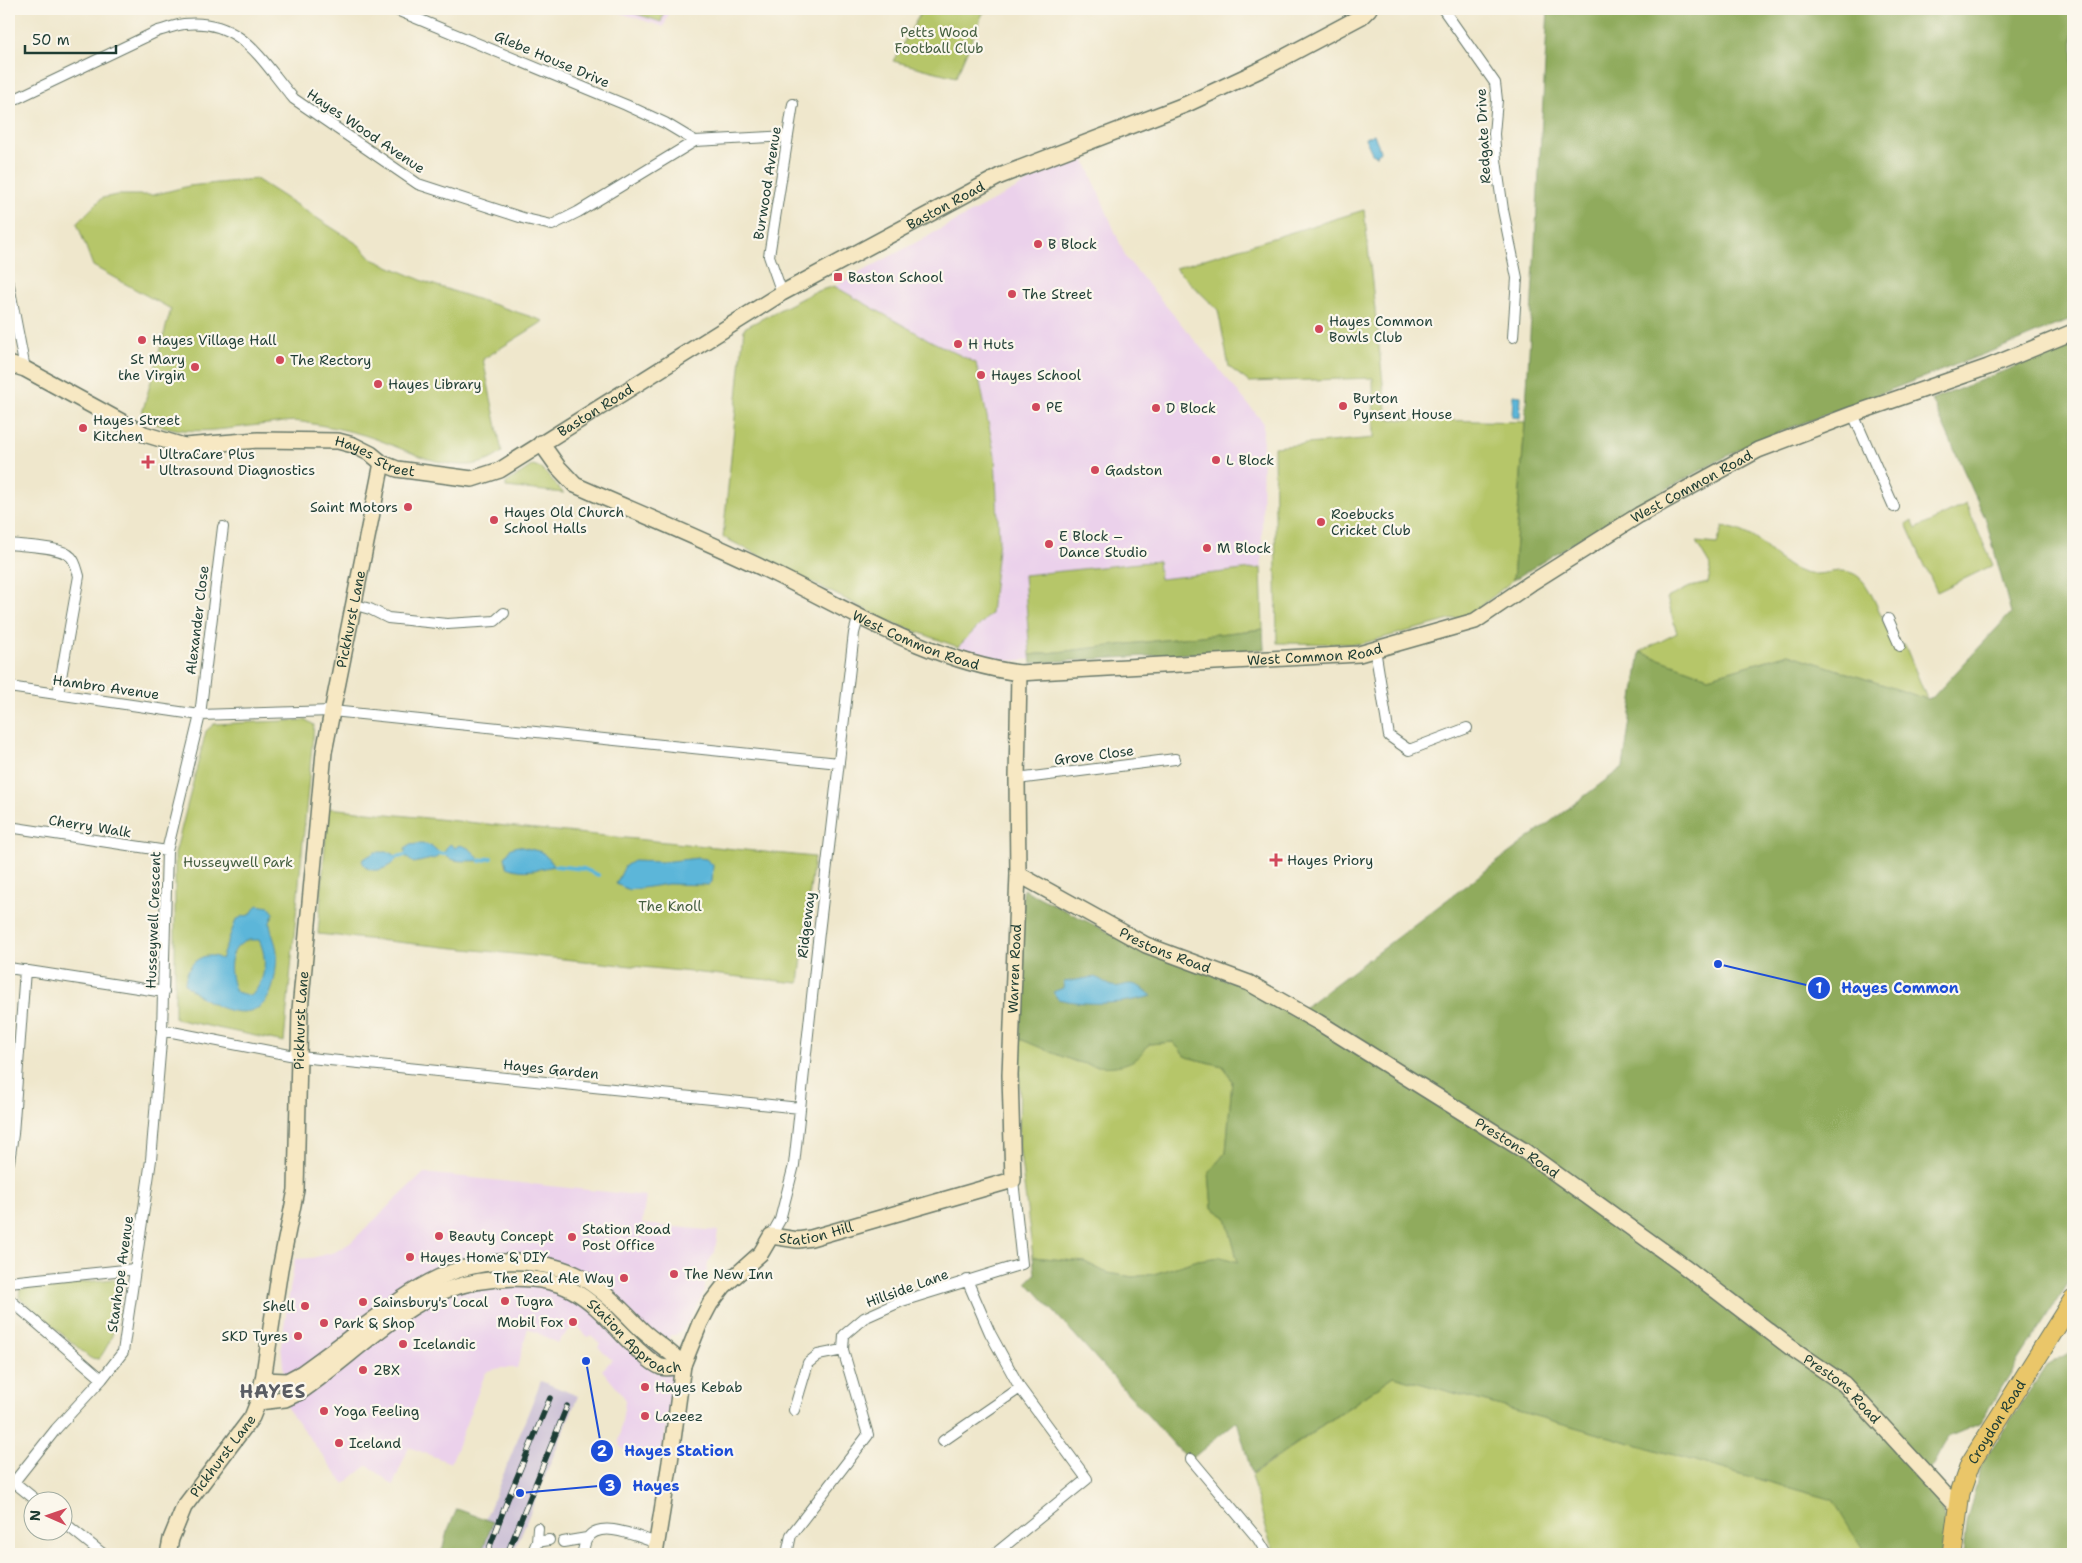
<svg xmlns="http://www.w3.org/2000/svg" width="2082" height="1563" viewBox="0 0 2082 1563" font-family="'Shantell Sans',sans-serif">
<style>
.built{fill:#ebd1eb}
.industrial{fill:#cbbfd5}
.green{fill:#b6c669;stroke:#6a824e}
.forest{fill:#90ab5d;stroke:#587448}
.water{fill:#5bb6d9;stroke:#3d7a86;fill-rule:evenodd}
.lines{fill:none;stroke-linecap:round;stroke-linejoin:round}
.stream{stroke:#5bb6d9;stroke-width:4}
.street-casing{stroke:#687869;stroke-width:12}
.secondary-casing{stroke:#687869;stroke-width:18}
.highway-casing{stroke:#687869;stroke-width:21}
.street{stroke:#fff;stroke-width:10}
.secondary{stroke:#f7e8c3;stroke-width:15}
.highway{stroke:#eac669;stroke-width:19}
.rail-casing{stroke:#1f3d34;stroke-width:5.5}
.rail{stroke:#fbf7ec;stroke-width:4;stroke-dasharray:11;stroke-linecap:butt}
.poi-dot{fill:#d1495b;stroke:#fbf7ec;stroke-width:2}
.labels{text-anchor:middle;dominant-baseline:central;stroke-width:4.5;stroke-linejoin:round;paint-order:stroke}
.park-label{font-size:14px;fill:#455f41;stroke:#fbf7ec}
.street-label{font-size:14px;fill:#1f3d34;stroke:#fbf7ec}
.poi-label{font-size:14px;fill:#1f3d34;stroke:#fbf7ec;text-anchor:start}
.district-label{font-size:19px;font-weight:bold;letter-spacing:1px;fill:#595c63;stroke:#fbf7ec}
.leader{fill:none;stroke:#1d4ed8;stroke-width:2}
.callout-dot{fill:#1d4ed8;stroke:#fbf7ec;stroke-width:2}
.mark-label{font-size:15px;text-anchor:middle;font-weight:bold;fill:#fff}
.callout-label{font-size:15px;text-anchor:middle;font-weight:bold;fill:#1d4ed8;stroke:#fbf7ec;stroke-width:4.5;stroke-linejoin:round;paint-order:stroke}
</style>
<rect width="100%" height="100%" fill="#fbf7ec"/>
<filter id="ink" filterUnits="userSpaceOnUse"><feTurbulence type="fractalNoise" baseFrequency=".02" numOctaves="2"/><feDisplacementMap in="SourceGraphic" scale="10" xChannelSelector="R" yChannelSelector="G"/><feConvolveMatrix kernelMatrix="1 2 1 2 8 2 1 2 1" color-interpolation-filters="sRGB"/></filter>
<filter id="wash" filterUnits="userSpaceOnUse"><feTurbulence type="fractalNoise" baseFrequency=".0096" numOctaves="4" result="noise"/><feDisplacementMap in="SourceGraphic" scale="20" xChannelSelector="R" yChannelSelector="G"/><feGaussianBlur stdDeviation="1.12" result="paint"/><feColorMatrix in="noise" values="0 0 0 0 0 0 0 0 0 0 0 0 0 0 0 0 0 1.4 0 .05"/><feComposite in="paint" operator="in"/></filter>
<g filter="url(#wash)">
<rect width="100%" height="100%" fill="#efe7cc"/>
<path class="built" d="M 608,9 L 670,9 L 664,27 Z
M 1082,153 L 1126,258 L 1263,422 L 1261,644 L 1006,661 L 958,647 L 888,621 L 723,537 L 744,328 L 812,293 L 835,286 Z
M 424,1173 L 646,1196 L 642,1224 L 718,1231 L 715,1251 L 708,1263 L 704,1293 L 683,1330 L 676,1335 L 669,1335 L 673,1382 L 662,1455 L 625,1451 L 620,1446 L 619,1440 L 625,1402 L 624,1397 L 602,1370 L 612,1360 L 598,1347 L 600,1344 L 591,1335 L 588,1337 L 575,1324 L 557,1343 L 528,1328 L 517,1368 L 500,1368 L 488,1371 L 485,1374 L 451,1463 L 409,1447 L 393,1485 L 368,1465 L 344,1484 L 287,1408 L 281,1345 L 295,1259 L 312,1258 L 335,1252 L 350,1243 Z"/>
<path class="industrial" d="M 541,1381 L 578,1396 L 513,1554 L 481,1554 L 492,1523 L 485,1520 Z"/>
<path class="green" d="M 622,9 L 665,9 L 661,22 Z
M 923,9 L 993,9 L 983,13 L 956,77 L 893,61 Z
M 256,179 L 359,245 L 372,259 L 428,283 L 544,321 L 483,359 L 502,452 C 464,483 412,451 373,438 C 350,430 325,426 302,422 C 291,420 278,423 268,424 C 225,428 180,440 141,417 L 171,309 L 93,266 L 77,223 L 102,198 L 117,195 L 153,195 L 189,186 Z
M 1364,210 L 1387,419 L 1525,422 L 1513,580 L 1472,614 L 1360,644 L 1277,643 L 1274,447 L 1374,438 L 1373,378 L 1249,382 L 1229,367 L 1218,310 L 1175,268 Z
M 834,286 L 931,341 L 976,363 L 995,456 L 999,540 L 991,614 L 958,647 L 888,621 L 723,537 L 744,328 L 812,293 Z
M 533,465 C 547,468 553,484 564,493 L 506,487 L 506,483 Z
M 1966,504 L 1993,565 L 1937,592 L 1906,524 L 1912,520 L 1916,529 Z
M 1723,527 C 1762,531 1769,560 1801,572 C 1821,580 1842,562 1860,578 C 1872,588 1888,633 1895,649 L 1905,645 L 1927,699 L 1789,654 L 1708,677 L 1640,652 L 1677,633 L 1667,598 L 1690,587 L 1708,583 L 1711,567 L 1696,542 L 1717,544 Z
M 1158,561 L 1160,579 L 1261,568 L 1263,629 L 1030,655 L 1024,575 Z
M 306,720 L 314,725 L 284,1042 L 175,1019 L 175,854 L 206,731 L 214,724 Z
M 328,808 L 814,857 L 799,983 L 318,934 Z
M 1020,1039 L 1076,1062 L 1136,1059 L 1149,1044 L 1173,1042 L 1186,1057 L 1223,1066 L 1232,1081 L 1226,1152 L 1209,1172 L 1212,1208 L 1226,1217 L 1238,1262 L 1220,1257 L 1198,1260 L 1154,1274 L 1133,1277 L 1107,1273 L 1085,1262 L 1033,1257 L 1019,1145 Z
M 113,1279 L 122,1288 C 120,1314 114,1339 99,1359 L 90,1358 L 19,1297 L 20,1289 Z
M 1394,1376 L 1833,1500 L 1943,1509 L 1945,1554 L 1276,1554 L 1270,1542 L 1251,1476 Z"/>
<path class="forest" d="M 1548,9 L 2073,9 L 2073,318 L 2013,343 L 1751,443 L 1612,519 L 1513,580 L 1525,425 Z
M 2073,343 L 2073,1276 L 2017,1363 L 1979,1424 L 1948,1437 L 1923,1483 C 1948,1507 1948,1521 1945,1554 L 1866,1554 L 1833,1500 L 1394,1376 L 1252,1474 L 1237,1421 L 1189,1461 L 1027,1282 L 1035,1274 L 1033,1257 L 1085,1262 L 1107,1273 L 1133,1277 L 1154,1274 L 1198,1260 L 1221,1257 L 1238,1262 L 1226,1217 L 1212,1208 L 1209,1172 L 1226,1152 L 1232,1081 L 1223,1066 L 1186,1057 L 1173,1042 L 1149,1044 C 1145,1049 1141,1056 1136,1059 C 1101,1080 1053,1052 1020,1039 L 1023,889 L 1128,942 L 1244,987 L 1293,1016 L 1623,767 L 1640,652 L 1708,677 L 1789,654 L 1927,699 L 1933,697 L 2011,613 L 1986,520 L 1932,400 Z
M 1263,629 L 1264,649 L 1031,663 L 1030,655 Z
M 2073,1347 L 2073,1554 L 1963,1554 L 1966,1523 L 1982,1463 L 2046,1366 L 2072,1351 Z
M 457,1509 L 493,1522 L 481,1554 L 441,1554 L 447,1532 Z"/>
<path class="water" d="M 1374,134 L 1380,151 L 1377,155 L 1372,153 L 1365,138 Z
M 1513,395 L 1521,396 L 1520,418 L 1512,417 Z
M 417,844 C 427,844 433,845 439,853 L 436,858 L 414,863 C 407,859 405,856 405,849 L 410,845 Z
M 450,844 L 455,848 L 459,845 C 468,846 476,853 480,861 C 467,860 453,864 444,854 L 446,848 Z
M 518,846 L 542,852 L 555,866 C 538,869 524,874 507,867 L 505,857 L 511,848 Z
M 375,852 L 390,852 L 398,857 C 391,869 367,878 362,860 Z
M 698,858 L 706,859 L 713,865 L 712,882 L 709,885 L 668,884 L 629,890 L 616,884 L 625,866 L 633,861 L 662,862 Z
M 257,905 L 269,907 L 274,913 L 270,922 C 270,932 276,941 277,952 C 277,959 276,968 275,975 C 268,1033 214,1012 185,984 C 185,964 204,949 221,959 L 236,920 L 243,916 L 250,915 ZM 249,940 L 259,940 C 268,958 266,981 251,996 L 236,992 C 228,974 226,947 249,940 Z
M 1094,977 C 1102,979 1105,984 1112,986 C 1119,988 1124,984 1131,984 C 1140,985 1146,991 1152,996 C 1123,1004 1087,1006 1058,999 L 1053,992 L 1063,988 L 1064,982 Z"/>
<g class="lines">
<path class="stream" d="M 438,853 L 444,854
M 398,857 L 405,855
M 480,861 L 491,858
M 555,866 L 584,869 L 598,875"/>
</g>
</g>
<g filter="url(#ink)">
<g class="lines">
<defs>
<path id="street" d="M 394,9 L 626,105 L 665,123 L 695,141
M 1443,9 L 1495,83 L 1497,100 L 1494,134 L 1496,160 L 1503,210 L 1517,278 L 1513,337
M 9,102 L 158,31 C 166,29 176,25 184,24 C 242,18 262,62 294,99 L 418,184 L 526,219 L 552,225 L 578,212 L 695,141 L 788,136
M 9,285 L 25,369
M 782,293 L 769,256 L 793,104
M 1853,414 L 1894,507
M 9,544 C 24,546 61,546 71,557 C 76,562 77,570 79,576 L 58,694
M 352,604 L 370,609 L 388,618 L 447,624 L 495,621 L 504,613
M 1888,619 L 1900,646
M 1375,649 L 1389,736 L 1409,750 L 1467,728
M 9,687 L 200,715 L 223,527
M 1017,779 L 1175,759
M 9,827 L 167,851
M 9,968 L 164,992
M 800,1108 L 300,1057 L 162,1030 L 167,851 L 200,715 L 332,711 L 839,763
M 9,1162 L 13,1134 L 25,970
M 771,1236 L 780,1220 L 794,1165 L 817,950 L 854,633 L 859,615
M 967,1280 L 990,1333 L 1020,1388 L 1087,1479 L 995,1554
M 9,1282 L 134,1269
M 9,1299 L 102,1379
M 794,1410 L 808,1363 L 818,1355 L 843,1350
M 943,1441 L 1020,1388
M 1191,1459 L 1258,1539 L 1267,1554
M 10,1479 L 36,1500
M 14,1482 L 56,1429 L 102,1379 L 123,1352 L 151,1160 L 162,1030
M 62,1521 L 103,1554
M 537,1542 L 538,1528
M 563,1542 L 587,1538
M 532,1554 L 537,1542 L 549,1540
M 582,1554 C 584,1550 584,1543 587,1539 C 600,1518 640,1538 657,1543
M 787,1554 L 791,1535 L 868,1435 L 843,1350 L 844,1335 L 864,1318 L 902,1301 L 1022,1264 L 1013,1180"/>
<g id="secondary">
<path id="s1" d="M 9,364 L 25,369 L 144,434 L 184,446 L 258,440 L 338,441 L 353,445 L 371,454 L 382,463 L 397,469 L 472,479 L 500,470 L 782,293 L 1000,176 L 1187,104 L 1264,68 L 1362,16 L 1369,9"/>
<path id="s2" d="M 541,443 L 558,467 L 575,485 C 641,514 709,542 773,573 C 853,612 930,661 1019,673 L 1359,654 L 1475,621 L 1531,583 L 1639,515 L 1758,450 L 1853,414 L 1988,367 L 2073,332"/>
<path id="s3" d="M 1018,874 L 1146,945 L 1249,983 L 1318,1022 L 1523,1150 L 1684,1266 L 1790,1347 L 1844,1384 L 1951,1501 L 1958,1505"/>
<path d="M 263,1380 L 287,1381 L 302,1373 C 324,1357 345,1342 366,1325 C 418,1286 456,1258 524,1262 C 544,1264 562,1267 579,1276 C 604,1290 623,1311 643,1331 C 656,1343 671,1351 683,1365"/>
<path id="s4" d="M 258,1402 L 285,1399 L 300,1392 C 346,1361 398,1307 449,1289 C 484,1277 539,1272 572,1290 C 599,1304 617,1331 639,1351 C 646,1357 653,1364 661,1367 C 668,1369 676,1367 683,1365"/>
<path id="s5" d="M 168,1554 L 171,1539 L 184,1507 L 252,1417 L 258,1402 L 263,1380 L 280,1269 L 296,1190 L 300,1010 L 324,752 L 382,463"/>
<path id="s6" d="M 655,1554 L 670,1462 L 683,1365 L 700,1323 L 710,1304 L 724,1286 L 761,1253 L 771,1236 L 798,1240 L 811,1238 L 1013,1180 L 1010,1075 L 1018,874 L 1017,779 L 1019,673"/>
</g>
<g id="highway">
<path id="s7" d="M 1952,1554 L 1960,1493 L 1970,1464 L 2073,1300"/>
</g>
</defs>
<use href="#street" class="street-casing"/>
<use href="#secondary" class="secondary-casing"/>
<use href="#highway" class="highway-casing"/>
<use href="#street" class="street"/>
<use href="#secondary" class="secondary"/>
<use href="#highway" class="highway"/>
<defs>
<path id="rail" d="M 487,1554 L 507,1501 L 550,1398
M 507,1554 L 567,1406"/>
</defs>
<use href="#rail" class="rail-casing"/>
<use href="#rail" class="rail"/>
</g>
</g>
<g class="poi-dot">
<circle cx="1038" cy="244" r="5"/>
<rect x="833" y="272" width="10" height="10" rx="2.5"/>
<circle cx="1012" cy="294" r="5"/>
<circle cx="1319" cy="329" r="5"/>
<circle cx="142" cy="340" r="5"/>
<circle cx="958" cy="344" r="5"/>
<circle cx="280" cy="360" r="5"/>
<circle cx="195" cy="367" r="5"/>
<circle cx="981" cy="375" r="5"/>
<circle cx="378" cy="384" r="5"/>
<circle cx="1343" cy="406" r="5"/>
<circle cx="1036" cy="407" r="5"/>
<circle cx="1156" cy="408" r="5"/>
<circle cx="83" cy="428" r="5"/>
<circle cx="1216" cy="460" r="5"/>
<path d="M145.5 454.5h5v5h5v5h-5v5h-5v-5h-5v-5h5z"/>
<circle cx="1095" cy="470" r="5"/>
<circle cx="408" cy="507" r="5"/>
<circle cx="494" cy="520" r="5"/>
<circle cx="1321" cy="522" r="5"/>
<circle cx="1049" cy="544" r="5"/>
<circle cx="1207" cy="548" r="5"/>
<path d="M1273.5 852.5h5v5h5v5h-5v5h-5v-5h-5v-5h5z"/>
<circle cx="439" cy="1236" r="5"/>
<circle cx="572" cy="1237" r="5"/>
<circle cx="410" cy="1257" r="5"/>
<circle cx="674" cy="1274" r="5"/>
<circle cx="624" cy="1278" r="5"/>
<circle cx="505" cy="1301" r="5"/>
<circle cx="363" cy="1302" r="5"/>
<circle cx="305" cy="1306" r="5"/>
<circle cx="573" cy="1322" r="5"/>
<circle cx="324" cy="1323" r="5"/>
<circle cx="298" cy="1336" r="5"/>
<circle cx="403" cy="1344" r="5"/>
<circle cx="363" cy="1370" r="5"/>
<circle cx="645" cy="1387" r="5"/>
<circle cx="324" cy="1411" r="5"/>
<circle cx="645" cy="1416" r="5"/>
<circle cx="339" cy="1443" r="5"/>
</g>
<g class="labels">
<g class="park-label">
<text x="939" y="32">Petts Wood<tspan x="939" dy="16">Football Club</tspan></text>
<text x="238" y="862">Husseywell Park</text>
<text x="670" y="906">The Knoll</text>
</g>
<g class="street-label">
<text transform="translate(552 59) rotate(23)">Glebe House Drive</text>
<text transform="translate(366 131) rotate(34)">Hayes Wood Avenue</text>
<text transform="translate(1483 136) rotate(-93)">Redgate Drive</text>
<text transform="translate(767 183) rotate(-81)">Burwood Avenue</text>
<text stroke="none"><textPath href="#s1" startOffset="1038">Baston Road</textPath></text>
<text stroke="none"><textPath href="#s1" startOffset="632">Baston Road</textPath></text>
<text stroke="none"><textPath href="#s1" startOffset="389">Hayes Street</textPath></text>
<text stroke="none"><textPath href="#s2" startOffset="1254">West Common Road</textPath></text>
<text stroke="none"><textPath href="#s5" startOffset="969">Pickhurst Lane</textPath></text>
<text transform="translate(197 620) rotate(-83)">Alexander Close</text>
<text stroke="none"><textPath href="#s2" startOffset="429">West Common Road</textPath></text>
<text stroke="none"><textPath href="#s2" startOffset="834">West Common Road</textPath></text>
<text transform="translate(106 687) rotate(8)">Hambro Avenue</text>
<text transform="translate(1094 755) rotate(-7)">Grove Close</text>
<text transform="translate(90 826) rotate(9)">Cherry Walk</text>
<text transform="translate(153 920) rotate(-88)">Husseywell Crescent</text>
<text transform="translate(806 925) rotate(-83)">Ridgeway</text>
<text stroke="none"><textPath href="#s3" startOffset="166">Prestons Road</textPath></text>
<text stroke="none"><textPath href="#s6" startOffset="812">Warren Road</textPath></text>
<text stroke="none"><textPath href="#s5" startOffset="564">Pickhurst Lane</textPath></text>
<text transform="translate(551 1069) rotate(6)">Hayes Garden</text>
<text stroke="none"><textPath href="#s3" startOffset="571">Prestons Road</textPath></text>
<text stroke="none"><textPath href="#s6" startOffset="396">Station Hill</textPath></text>
<text transform="translate(120 1274) rotate(-82)">Stanhope Avenue</text>
<text transform="translate(907 1288) rotate(-20)">Hillside Lane</text>
<text stroke="none"><textPath href="#s4" startOffset="431">Station Approach</textPath></text>
<text stroke="none"><textPath href="#s3" startOffset="976">Prestons Road</textPath></text>
<text stroke="none"><textPath href="#s7" startOffset="142">Croydon Road</textPath></text>
<text stroke="none"><textPath href="#s5" startOffset="114">Pickhurst Lane</textPath></text>
</g>
<g class="poi-label">
<text x="1048" y="244">B Block</text>
<text x="848" y="277">Baston School</text>
<text x="1022" y="294">The Street</text>
<text x="1329" y="321">Hayes Common<tspan x="1329" dy="16">Bowls Club</tspan></text>
<text x="152" y="340">Hayes Village Hall</text>
<text x="968" y="344">H Huts</text>
<text x="185" y="359" text-anchor="end">St Mary<tspan x="185" dy="16">the Virgin</tspan></text>
<text x="290" y="360">The Rectory</text>
<text x="991" y="375">Hayes School</text>
<text x="388" y="384">Hayes Library</text>
<text x="1353" y="398">Burton<tspan x="1353" dy="16">Pynsent House</tspan></text>
<text x="1046" y="407">PE</text>
<text x="1166" y="408">D Block</text>
<text x="93" y="420">Hayes Street<tspan x="93" dy="16">Kitchen</tspan></text>
<text x="159" y="454">UltraCare Plus<tspan x="159" dy="16">Ultrasound Diagnostics</tspan></text>
<text x="1226" y="460">L Block</text>
<text x="1105" y="470">Gadston</text>
<text x="398" y="507" text-anchor="end">Saint Motors</text>
<text x="504" y="512">Hayes Old Church<tspan x="504" dy="16">School Halls</tspan></text>
<text x="1331" y="514">Roebucks<tspan x="1331" dy="16">Cricket Club</tspan></text>
<text x="1059" y="536">E Block –<tspan x="1059" dy="16">Dance Studio</tspan></text>
<text x="1217" y="548">M Block</text>
<text x="1287" y="860">Hayes Priory</text>
<text x="582" y="1229">Station Road<tspan x="582" dy="16">Post Office</tspan></text>
<text x="449" y="1236">Beauty Concept</text>
<text x="420" y="1257">Hayes Home &amp; DIY</text>
<text x="684" y="1274">The New Inn</text>
<text x="614" y="1278" text-anchor="end">The Real Ale Way</text>
<text x="515" y="1301">Tugra</text>
<text x="373" y="1302">Sainsbury's Local</text>
<text x="295" y="1306" text-anchor="end">Shell</text>
<text x="563" y="1322" text-anchor="end">Mobil Fox</text>
<text x="334" y="1323">Park &amp; Shop</text>
<text x="288" y="1336" text-anchor="end">SKD Tyres</text>
<text x="413" y="1344">Icelandic</text>
<text x="373" y="1370">2BX</text>
<text x="655" y="1387">Hayes Kebab</text>
<text x="334" y="1411">Yoga Feeling</text>
<text x="655" y="1416">Lazeez</text>
<text x="349" y="1443">Iceland</text>
</g>
<g class="district-label">
<text x="273" y="1391">HAYES</text>
</g>
</g>
<path class="leader" d="M1718 964L1819 988M586 1361L602 1451M520 1493L610 1485"/>
<g class="callout-dot">
<circle cx="1718" cy="964" r="5"/>
<circle cx="586" cy="1361" r="5"/>
<circle cx="520" cy="1493" r="5"/>
<circle cx="1819" cy="988" r="12"/>
<circle cx="602" cy="1451" r="12"/>
<circle cx="610" cy="1485" r="12"/>
</g>
<g class="mark-label">
<text x="1819" y="993">1</text>
<text x="602" y="1456">2</text>
<text x="610" y="1491">3</text>
</g>
<g class="callout-label">
<text x="1900" y="993">Hayes Common</text>
<text x="679" y="1456">Hayes Station</text>
<text x="656" y="1491">Hayes</text>
</g>
<rect width="2082" height="1563" fill="none" stroke="#fbf7ec" stroke-width="30"/>
<g transform="translate(48 1516) rotate(272)"><circle r="24" fill="#fbf7ec" stroke="#a3ada2"/>
<path d="M0-4L9 19L0 12L-9 19Z" fill="#d1495b"/>
<text y="-8" font-size="14" font-weight="bold" text-anchor="middle" fill="#1f3d34">N</text>
</g>
<path d="M25 45v8h91v-8" fill="none" stroke="#1f3d34" stroke-width="2.5"/>
<text x="32" y="45" font-size="15" fill="#1f3d34" stroke="#fbf7ec" stroke-width="4" paint-order="stroke">50 m</text>
</svg>
